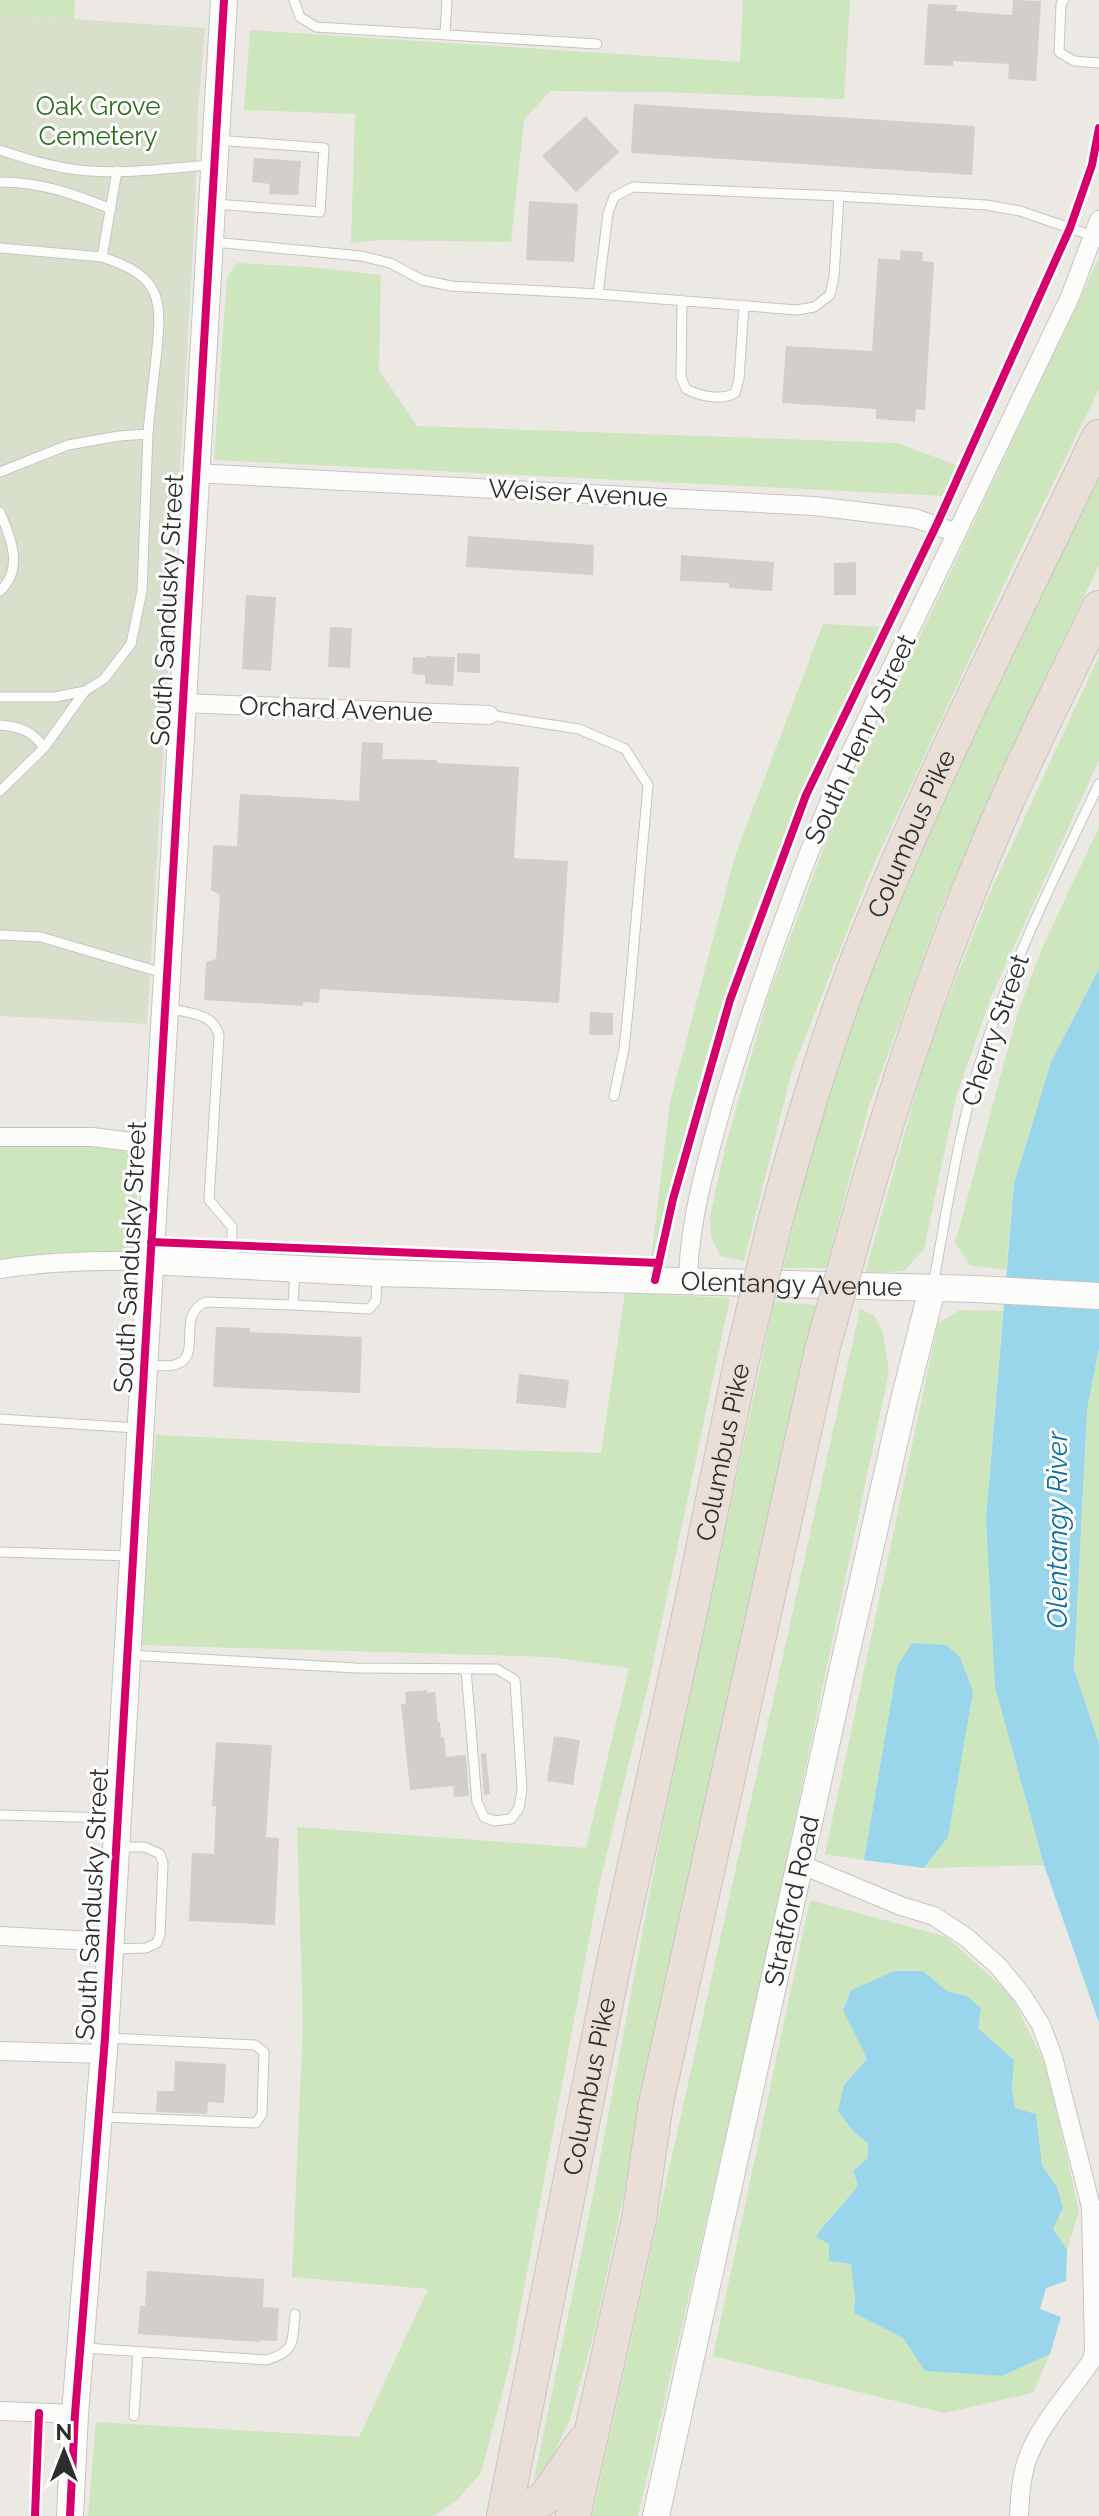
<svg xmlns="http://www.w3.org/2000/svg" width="1099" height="2516" viewBox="0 0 1099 2516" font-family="Raleway,sans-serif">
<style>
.green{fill:#cee6be}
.cemetery{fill:#d8e0cc}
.water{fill:#99d6ec}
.building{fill:#d1cecb}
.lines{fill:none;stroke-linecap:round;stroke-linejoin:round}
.lane-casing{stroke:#c5c4c5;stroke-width:11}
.street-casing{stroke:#c5c4c5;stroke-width:20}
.secondary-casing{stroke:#c5c4c5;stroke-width:28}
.highway-casing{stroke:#c6c5c4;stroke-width:36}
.lane{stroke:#fcfcfb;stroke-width:9}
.street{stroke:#fcfcfb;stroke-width:18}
.secondary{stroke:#fcfcfb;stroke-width:26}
.highway{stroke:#eadfd6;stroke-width:34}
.highway-bridge-casing{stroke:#c6c5c4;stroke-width:36;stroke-linecap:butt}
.highway-bridge{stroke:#eadfd6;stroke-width:34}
.cycleway-casing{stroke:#fff;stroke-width:13}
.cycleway{stroke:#d6006c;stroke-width:8}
.labels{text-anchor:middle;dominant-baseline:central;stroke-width:6;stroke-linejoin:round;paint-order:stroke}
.park-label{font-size:26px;fill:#2c6e1b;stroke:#fff}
.street-label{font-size:26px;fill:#2e2e2e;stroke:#fff}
.water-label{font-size:28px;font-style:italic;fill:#0d6fa3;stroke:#fff}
</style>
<rect width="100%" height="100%" fill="#ece8e4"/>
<path class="green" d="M 0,0 L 75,0 L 74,19 L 0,14 Z
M 743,0 L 850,0 L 844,99 L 661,92 L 550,91 L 524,120 L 511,242 L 381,240 L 351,243 L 355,114 L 244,110 L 250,30 L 740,62 Z
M 1099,258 L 1099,389 L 1010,572 L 871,871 L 792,1071 L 744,1261 L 720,1256 L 711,1236 L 710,1216 L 726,1144 L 768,997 L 837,812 Z
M 237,263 L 309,267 L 381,275 L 379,370 L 417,426 L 897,443 L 959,466 L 945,496 L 214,460 L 227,278 Z
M 1099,471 L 1099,565 L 1026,718 L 940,912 L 868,1109 L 826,1268 L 783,1268 L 805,1176 L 844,1046 L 888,918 Z
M 823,624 L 883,627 C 833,734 780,840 740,951 C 703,1055 678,1162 650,1268 L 670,1102 L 735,856 Z
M 1099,656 L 1099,760 L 991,997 L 956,1097 L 924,1249 L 904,1271 L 865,1273 L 929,1047 L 988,897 Z
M 1099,827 L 1099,969 L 1051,1062 L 1014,1184 L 1006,1270 L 970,1265 L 955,1243 L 1018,1012 L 1043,946 Z
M 95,1142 L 140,1149 L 133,1254 L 29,1255 L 0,1261 L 0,1143 Z
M 625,1293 L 730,1298 L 650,1677 L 600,1881 L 510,2363 L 481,2473 L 457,2500 L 434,2516 L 88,2516 L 96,2422 L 359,2437 L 428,2289 L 292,2277 L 303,2024 L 297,1827 L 586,1848 L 629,1668 L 549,1657 L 139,1645 L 156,1435 L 383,1446 L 601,1453 Z
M 774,1302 L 820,1305 L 689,1890 L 595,2330 L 569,2422 L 542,2478 L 534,2479 L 593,2196 L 666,1807 Z
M 860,1309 L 874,1315 L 883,1333 L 889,1371 L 753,2018 L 638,2516 L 592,2516 Z
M 960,1310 L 1003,1311 L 986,1519 L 995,1686 L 1044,1865 L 924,1868 L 948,1837 L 897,1667 L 864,1860 L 825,1854 L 938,1323 Z
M 1099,1348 L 1099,1743 L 1074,1669 L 1087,1410 Z
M 810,1900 L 947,1937 L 1011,1995 L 1046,2066 L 1079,2211 L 1067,2250 L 1053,2229 L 1057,2187 L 1042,2165 L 1036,2114 L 1015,2108 L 1012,2088 L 1013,2060 L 978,2028 L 967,1996 L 947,1991 L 923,1971 L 851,1990 L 843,2009 L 867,2059 L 844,2085 L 854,2132 L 868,2143 L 868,2159 L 853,2171 L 858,2185 L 843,2206 L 827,2220 L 829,2244 L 851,2264 L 855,2298 L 854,2313 L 903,2338 L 925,2371 L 1002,2376 L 1050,2354 L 1033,2393 L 944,2413 L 713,2356 Z"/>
<path class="cemetery" d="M 0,14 L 205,28 L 198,109 L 194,233 L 147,1024 L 0,1016 Z"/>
<path class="water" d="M 1099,969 L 1099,1348 L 1087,1410 L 1074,1669 L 1099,1743 L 1099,2023 L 1044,1865 L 995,1687 L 986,1519 L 1014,1184 L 1051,1062 Z
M 912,1643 L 946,1645 L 960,1657 L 973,1691 L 948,1837 L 924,1868 L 864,1860 L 897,1667 Z
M 895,1971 L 923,1971 L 947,1991 L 967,1996 L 981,2008 L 978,2028 L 1014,2060 L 1012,2088 L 1015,2108 L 1036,2114 L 1042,2165 L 1057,2187 L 1063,2208 L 1053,2229 L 1067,2250 L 1066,2281 L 1046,2288 L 1040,2309 L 1061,2317 L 1050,2354 L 1002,2376 L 925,2371 L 903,2338 L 854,2313 L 855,2298 L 851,2264 L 829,2261 L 829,2244 L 816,2237 C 828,2218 845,2204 858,2185 L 853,2171 L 868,2158 L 868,2143 L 854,2132 L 838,2111 L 844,2085 L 867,2059 L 843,2010 L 851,1990 Z"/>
<path class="building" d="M 1013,0 L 1041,1 L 1036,81 L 1008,79 L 1009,64 L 953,61 L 953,66 L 924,65 L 928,4 L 957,5 L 956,11 L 1012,15 Z
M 634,104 L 975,126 L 972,175 L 631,153 Z
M 586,116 L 619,152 L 576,192 L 542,156 Z
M 254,158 L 301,161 L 298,195 L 269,194 L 270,184 L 252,182 Z
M 529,201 L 578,204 L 574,262 L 526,260 Z
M 901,250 L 923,252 L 922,261 L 934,262 L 925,410 L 916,409 L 915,422 L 876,419 L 876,409 L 782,403 L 786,346 L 872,351 L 878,258 L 900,260 Z
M 468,536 L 594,545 L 593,575 L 466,567 Z
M 681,555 L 774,562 L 772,591 L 729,588 L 729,583 L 680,581 Z
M 856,562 L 856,595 L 834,595 L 834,563 Z
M 246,595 L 276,597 L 271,671 L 242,669 Z
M 330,627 L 352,628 L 350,668 L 328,667 Z
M 457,653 L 480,654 L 480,673 L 457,672 Z
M 426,656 L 455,657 L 453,686 L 425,684 L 425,675 L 412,674 L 413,657 L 426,658 Z
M 362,742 L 383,743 L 382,759 L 437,760 L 437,763 L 519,767 L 514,858 L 568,861 L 559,1003 L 320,989 L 319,1003 L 303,1002 L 303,1006 L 204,1000 L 206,962 L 216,959 L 220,895 L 211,890 L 213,845 L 237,846 L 240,794 L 359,801 Z
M 590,1012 L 613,1013 L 613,1035 L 589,1035 Z
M 216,1327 L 250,1328 L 250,1332 L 362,1337 L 360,1393 L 213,1387 Z
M 519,1374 L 569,1380 L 566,1408 L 516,1403 Z
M 427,1690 L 427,1693 L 435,1692 L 438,1722 L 440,1722 L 441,1737 L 444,1737 L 446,1757 L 466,1755 L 469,1796 L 454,1797 L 453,1786 L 410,1790 L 401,1704 L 406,1704 L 405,1692 Z
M 554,1736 L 580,1740 L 573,1785 L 547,1781 Z
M 216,1742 L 272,1745 L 266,1837 L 279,1838 L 275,1925 L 189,1921 L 192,1853 L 214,1854 L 216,1806 L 212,1806 Z
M 486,1753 L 490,1794 L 484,1795 L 481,1754 Z
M 175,2061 L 226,2064 L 224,2103 L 208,2102 L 207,2114 L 156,2112 L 157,2091 L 174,2091 Z
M 147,2271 L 264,2279 L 263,2307 L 279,2308 L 277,2341 L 260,2340 L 260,2342 L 138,2334 L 140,2306 L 145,2306 Z"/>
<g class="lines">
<defs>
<path id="lane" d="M 294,0 L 300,17 L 316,27 L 597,44
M 1064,0 L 1061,4 L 1059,52 L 1074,61 L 1099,63
M 445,33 L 447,0
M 0,150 C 26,159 52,167 79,170 C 122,175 167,168 211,165
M 0,182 C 41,182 74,194 111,209
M 215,204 L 320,212 L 324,148 L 216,140
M 213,242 L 361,256 L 390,263 L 422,280 L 451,286 L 598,294 L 797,310 L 814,307 L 830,295 L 834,277 L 839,196 L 986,205 L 1020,211 L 1093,236
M 0,248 L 102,257 L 117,171
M 102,257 C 164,277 162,300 156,359 C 153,384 150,409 148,434
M 598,294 L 608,213 L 614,197 L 633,187 L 839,196
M 682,300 L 681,377 L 686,389 C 700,396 721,401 735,393 L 739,379 L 744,305
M 0,472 L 68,445 L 119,436 L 148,434 L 142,591 L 131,644 L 104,679 L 85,691 L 55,697 L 0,697
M 0,512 C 11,538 24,569 0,591
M 489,715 L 579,729 L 625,749 L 648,785 L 628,1011 L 624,1049 L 614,1096
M 0,725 C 20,727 32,730 44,748 L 85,691
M 0,791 L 44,748
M 0,935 L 41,937 L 163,973
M 168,1008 C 187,1013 215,1013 219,1036 L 209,1200 L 232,1227 L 232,1261
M 295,1270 L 293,1305 L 369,1309 L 376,1301 L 377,1274
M 933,1285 C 948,1206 959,1124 985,1047 C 1015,956 1058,870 1099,784
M 147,1365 C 155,1365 166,1367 174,1365 C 205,1358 174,1315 206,1302 L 293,1305
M 0,1419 L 136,1428
M 0,1552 L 129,1556
M 130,1655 L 356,1668 L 497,1669 L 515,1680 L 522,1789 L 519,1808 L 511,1819 L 494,1821 L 484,1817 L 477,1802 L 466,1669
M 0,1815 L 114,1818
M 114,1949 L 146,1948 L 157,1943 L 160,1934 L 163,1863 L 160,1854 L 145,1847 L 119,1847
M 102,2117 L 256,2123 L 262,2114 L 264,2052 L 255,2045 L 108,2038
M 84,2348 L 267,2360 C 296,2351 292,2342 295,2314
M 134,2416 L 138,2352"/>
<path id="street" d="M 195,473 L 814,506 L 914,518 L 957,533
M 182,703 L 489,715
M 0,1137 L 92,1137 L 157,1145
M 0,1269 C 50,1261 100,1260 150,1261
M 688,1281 C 689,1218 708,1157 725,1096 C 758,986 797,879 841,773 L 1070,297 L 1099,220
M 800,1864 L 901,1906 L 934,1916 L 967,1938 L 999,1967 L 1022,1995 L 1041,2025 L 1053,2057 L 1091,2207 L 1094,2350
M 0,1936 L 110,1942
M 0,2051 L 104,2054
M 0,2411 L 75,2414
M 1019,2516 C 1020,2497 1021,2478 1027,2460 C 1039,2425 1071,2391 1092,2360 L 1094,2350 L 1099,2354"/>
<g id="secondary">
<path id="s1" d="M 150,1261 L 377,1273 L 976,1289 L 1099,1296"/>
<path d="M 70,2516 L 75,2414 L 105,2038 L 224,0"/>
<path id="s2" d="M 656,2516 L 845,1659 L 904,1400 L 932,1289"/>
</g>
<g id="highway">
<path id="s3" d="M 775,1222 C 801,1126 829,1031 866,939 C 935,768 1020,603 1099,437"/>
<path d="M 854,1235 C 892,1097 938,960 995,828 C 1027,753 1064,681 1099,608"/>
<path id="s4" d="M 504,2516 L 615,1957 L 692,1603 L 741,1363"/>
<path d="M 517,2516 L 546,2497 L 583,2443"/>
<path d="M 573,2516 L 639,2219 L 656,2103 L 822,1350"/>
</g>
</defs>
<use href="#lane" class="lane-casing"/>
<use href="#street" class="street-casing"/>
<use href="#secondary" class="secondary-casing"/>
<use href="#highway" class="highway-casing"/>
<use href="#lane" class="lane"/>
<use href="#street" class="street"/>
<use href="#secondary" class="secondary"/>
<use href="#highway" class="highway"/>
<defs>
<path id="highway-bridge" d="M 822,1350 L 854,1235
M 741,1363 L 775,1222"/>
</defs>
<use href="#highway-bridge" class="highway-bridge-casing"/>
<use href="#highway-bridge" class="highway-bridge"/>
<defs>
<path id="cycleway" d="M 151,1242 L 659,1263
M 655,1280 L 673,1199 L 730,1000 L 806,795 L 937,524 L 1070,228 L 1092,165 L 1099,128
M 35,2516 L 39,2413
M 70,2516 L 75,2414 L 105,2038 L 224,0"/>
</defs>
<use href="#cycleway" class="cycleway-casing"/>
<use href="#cycleway" class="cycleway"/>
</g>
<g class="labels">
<g class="park-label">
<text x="98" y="106">Oak Grove<tspan x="98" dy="30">Cemetery</tspan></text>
</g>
<g class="street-label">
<text transform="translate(578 493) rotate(3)">Weiser Avenue</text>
<text transform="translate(167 610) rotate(-87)">South Sandusky Street</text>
<text transform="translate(336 709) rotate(2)">Orchard Avenue</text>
<text transform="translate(860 739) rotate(-65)">South Henry Street</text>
<text stroke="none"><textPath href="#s3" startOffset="412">Columbus Pike</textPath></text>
<text transform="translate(995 1030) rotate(-71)">Cherry Street</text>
<text transform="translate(130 1257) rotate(-87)">South Sandusky Street</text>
<text stroke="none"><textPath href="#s1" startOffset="642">Olentangy Avenue</textPath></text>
<text stroke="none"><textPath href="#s4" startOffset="1086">Columbus Pike</textPath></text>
<text stroke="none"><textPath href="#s2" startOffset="630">Stratford Road</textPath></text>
<text transform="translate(92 1904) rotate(-87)">South Sandusky Street</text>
<text stroke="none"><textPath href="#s4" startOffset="438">Columbus Pike</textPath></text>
</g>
<g class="water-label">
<text transform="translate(1057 1530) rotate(-90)">Olentangy River</text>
</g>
</g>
<g transform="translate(64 2452)" stroke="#ffffff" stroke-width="6" paint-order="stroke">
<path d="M0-6L14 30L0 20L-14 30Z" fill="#2e2e2e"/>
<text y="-12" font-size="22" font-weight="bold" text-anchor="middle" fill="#2e2e2e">N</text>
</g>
</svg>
